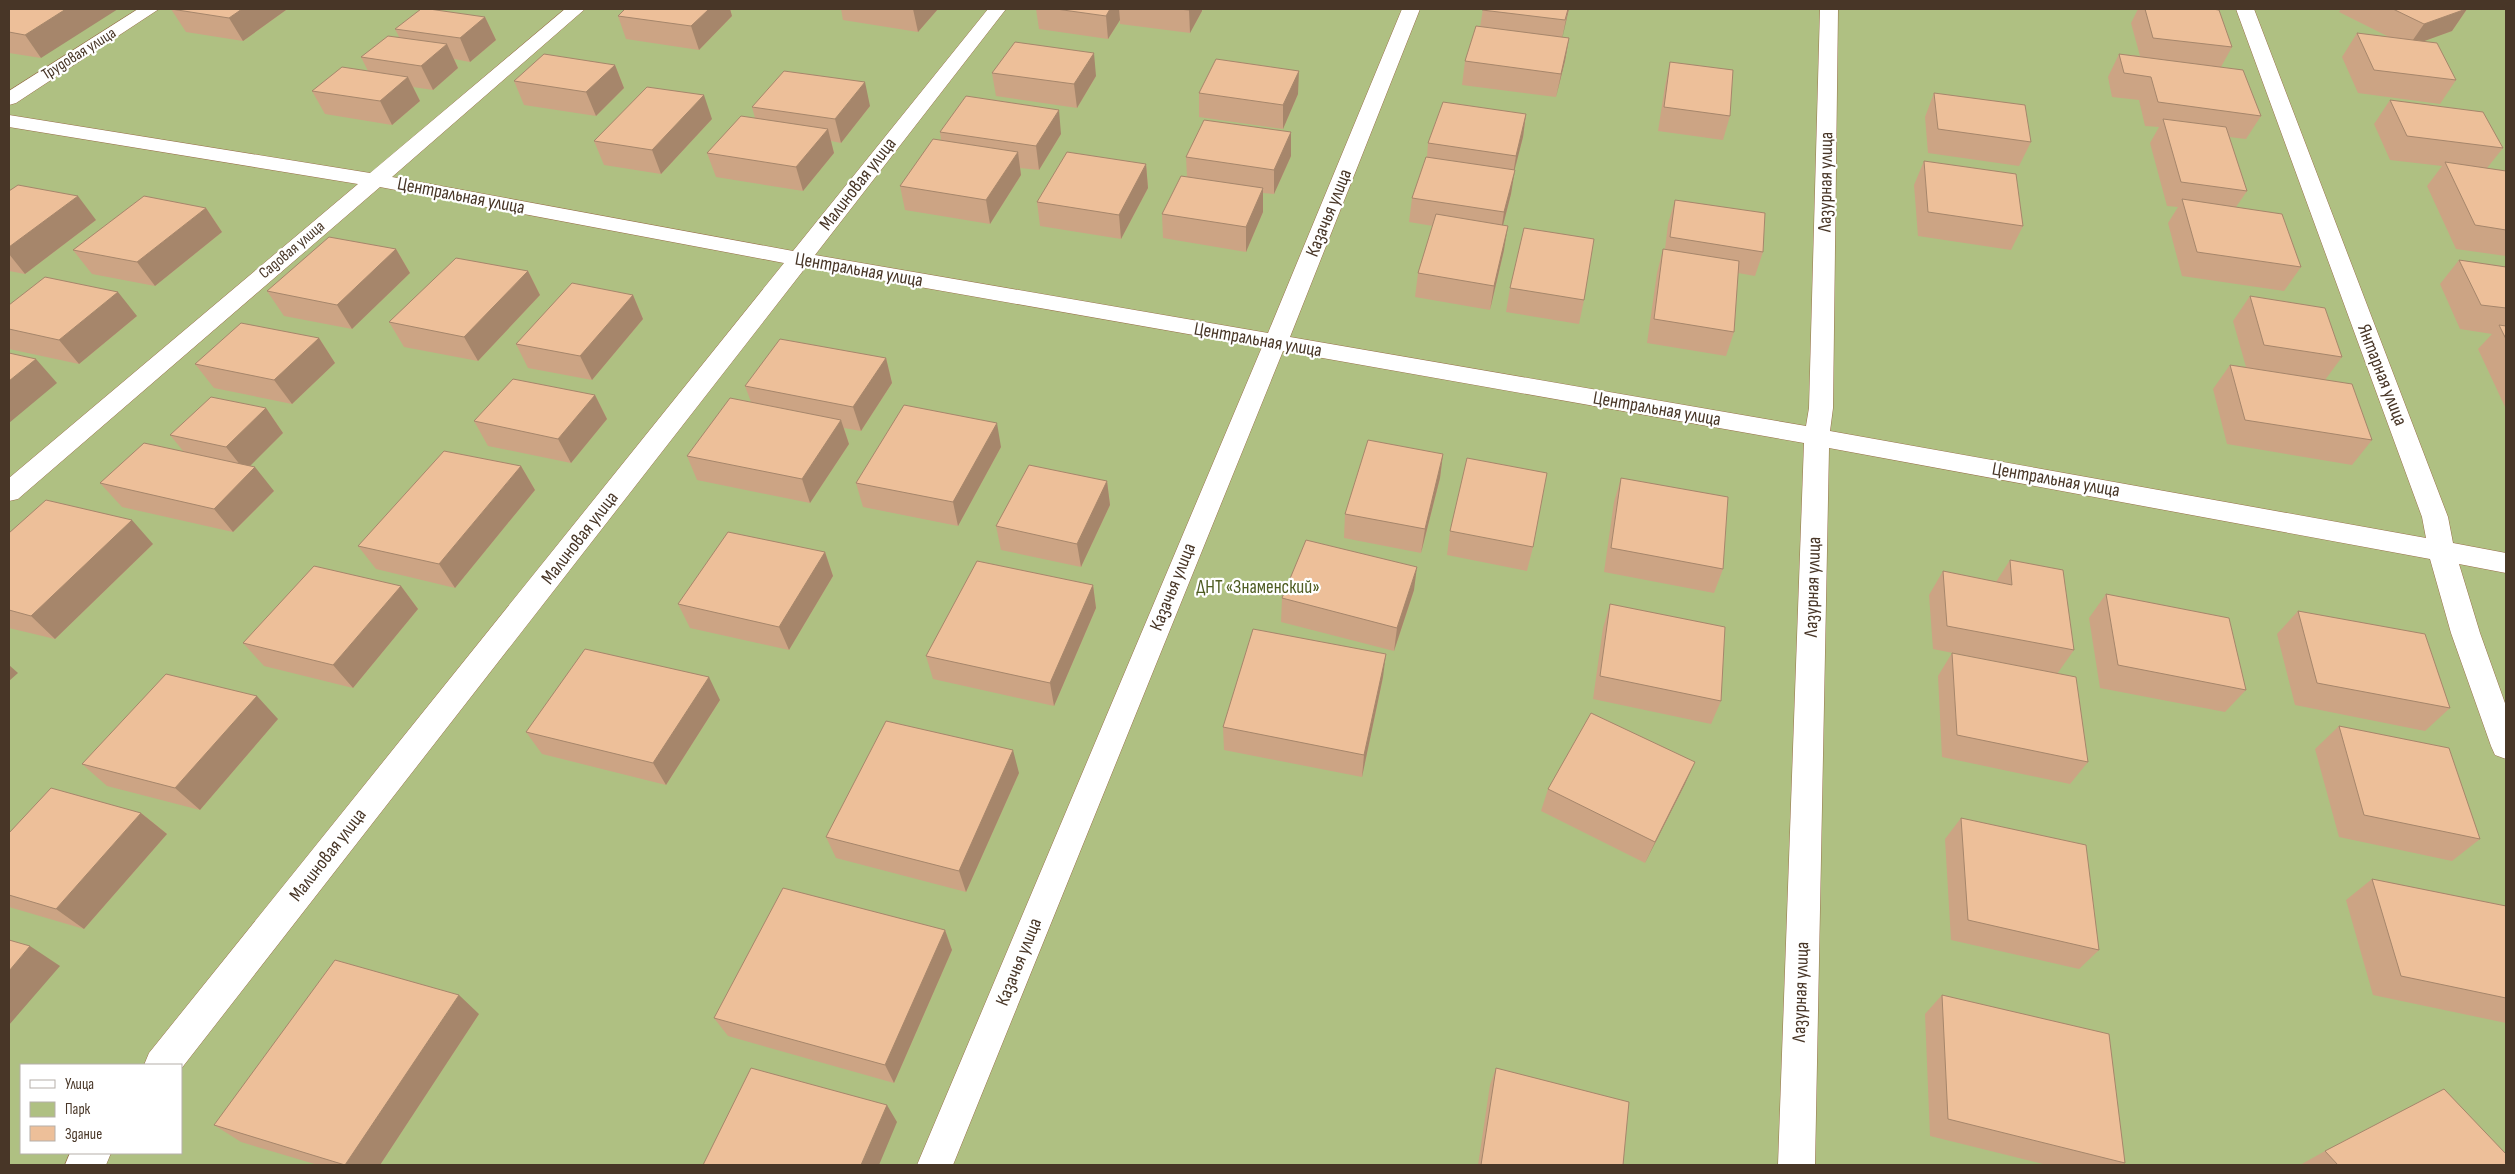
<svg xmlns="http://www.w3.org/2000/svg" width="2515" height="1174" viewBox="0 0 2515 1174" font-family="'Sofia Sans Condensed',sans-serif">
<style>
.green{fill:#afc082;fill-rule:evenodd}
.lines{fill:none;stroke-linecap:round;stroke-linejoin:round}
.minor-casing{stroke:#996f4b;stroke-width:1}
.minor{fill:#fff;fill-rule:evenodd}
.wall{fill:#cca484}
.shaded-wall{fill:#a6866b}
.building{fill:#edbf99;stroke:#a6866b}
.labels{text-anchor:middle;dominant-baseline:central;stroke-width:4.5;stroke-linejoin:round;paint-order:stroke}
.far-street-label{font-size:16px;fill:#483627;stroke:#fff}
.street-label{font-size:19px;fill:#483627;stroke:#fff}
.park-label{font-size:19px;fill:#4e5c22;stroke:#fff}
</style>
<rect width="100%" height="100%" fill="#fcdfc8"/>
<path class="green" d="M 9,9 L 2506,9 L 2506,1165 L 9,1165 ZM 21,1065 L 181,1065 L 181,1153 L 21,1153 Z"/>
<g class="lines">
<defs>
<path id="minor" d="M 138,9 L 159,9 L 16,103 L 9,105 L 9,91 Z
M 565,9 L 585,9 L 392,177 L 793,251 L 988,9 L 1006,9 L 815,255 L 1268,333 L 1402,9 L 1420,9 L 1290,337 L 1806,426 L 1809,408 L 1820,9 L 1838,9 L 1833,408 L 1830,431 L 2426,538 L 2422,517 L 2236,9 L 2254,9 L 2448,517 L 2453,543 L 2506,553 L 2506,573 L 2459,564 L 2480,633 L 2506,706 L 2506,759 L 2495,755 L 2491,746 L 2451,633 L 2430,559 L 1829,448 L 1815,1165 L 1778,1165 L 1804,443 L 1283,351 L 953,1165 L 917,1165 L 1262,347 L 806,267 L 181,1069 L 181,1065 L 144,1065 L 149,1053 L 784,263 L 380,187 L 18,499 L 9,501 L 9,478 L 358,184 L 9,127 L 9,115 L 370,173 Z
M 70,1153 L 111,1153 L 106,1165 L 65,1165 Z"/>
</defs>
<use href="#minor" class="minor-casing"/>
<use href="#minor" class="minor"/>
</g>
<path class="wall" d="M 9,9 L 41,58 L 9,53 Z
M 171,9 L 285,9 L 286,10 L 243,41 L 186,32 Z
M 625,9 L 730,9 L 732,16 L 699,50 L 626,39 L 618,16 Z
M 841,9 L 938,9 L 918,32 L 843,20 Z
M 1036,9 L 1202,9 L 1202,11 L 1190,33 L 1120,24 L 1120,20 L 1108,39 L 1039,29 Z
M 1333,9 L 1345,9 L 1344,10 Z
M 1483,9 L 1569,9 L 1562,37 L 1569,38 L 1565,61 L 1556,97 L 1462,85 L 1465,61 L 1480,27 Z
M 2138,9 L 2212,9 L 2232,47 L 2221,67 L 2261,116 L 2246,139 L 2229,137 L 2247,191 L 2236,207 L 2301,267 L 2284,291 L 2182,276 L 2168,223 L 2178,207 L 2167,206 L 2150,143 L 2159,127 L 2145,126 L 2139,100 L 2112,97 L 2108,77 L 2119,54 L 2140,56 L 2131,23 Z
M 2341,9 L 2467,9 L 2452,31 L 2423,41 L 2456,80 L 2440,104 L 2358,93 L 2342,57 L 2357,33 L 2389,37 L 2339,12 Z
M 485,17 L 496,40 L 470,62 L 454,59 L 458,68 L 433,90 L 413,87 L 420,101 L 392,125 L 325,114 L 312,91 L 368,71 L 361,57 L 399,37 L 395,29 Z
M 1670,62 L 1730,116 L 1723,140 L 1658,131 L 1665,86 Z
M 615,65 L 624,88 L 596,116 L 524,105 L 514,81 Z
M 992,73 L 1096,76 L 1077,108 L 996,96 Z
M 1199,93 L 1298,94 L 1283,129 L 1199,117 Z
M 1934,93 L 2031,142 L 2019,166 L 1928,153 L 1925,117 Z
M 2390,100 L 2503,148 L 2487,168 L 2506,171 L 2506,256 L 2456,249 L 2427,186 L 2442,166 L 2390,160 L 2374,124 Z
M 870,106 L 841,143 L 831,141 L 834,153 L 803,191 L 716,177 L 707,153 L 755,118 L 752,107 Z
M 1526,114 L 1523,137 L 1514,170 L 1511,194 L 1503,225 L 1504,250 L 1490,310 L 1415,297 L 1418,273 L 1433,226 L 1409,222 L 1412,198 L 1427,157 L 1428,143 Z
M 712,119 L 661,174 L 604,165 L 594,141 Z
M 940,132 L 1061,134 L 1039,170 L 1020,168 L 1021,175 L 990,224 L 905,210 L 900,186 L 941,140 Z
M 1291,132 L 1291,156 L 1274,194 L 1263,193 L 1263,212 L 1246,252 L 1163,238 L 1162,214 L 1187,177 L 1186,157 Z
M 1924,161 L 2023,226 L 2011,250 L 1918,236 L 1914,185 Z
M 1146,164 L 1148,188 L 1121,239 L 1040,226 L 1037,202 Z
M 9,187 L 11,190 L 96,220 L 25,274 L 9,271 Z
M 1675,200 L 1763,252 L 1755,276 L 1738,273 L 1734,332 L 1726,356 L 1647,343 L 1657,273 L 1663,249 L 1665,249 L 1668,224 Z
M 206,208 L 222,232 L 155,286 L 92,274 L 73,250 Z
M 396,249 L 410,273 L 352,329 L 284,316 L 267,291 Z
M 2459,260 L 2506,267 L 2506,409 L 2478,349 L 2492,334 L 2460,329 L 2440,284 Z
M 528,271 L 540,295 L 478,361 L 404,347 L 389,322 Z
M 1510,288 L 1584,300 L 1579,324 L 1506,312 Z
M 633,295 L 643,319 L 592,380 L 528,368 L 516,344 Z
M 2250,296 L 2342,357 L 2325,380 L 2372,440 L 2352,465 L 2227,444 L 2213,389 L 2230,365 L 2246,367 L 2233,321 Z
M 9,305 L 137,316 L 79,364 L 9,349 Z
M 319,338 L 335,363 L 292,404 L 214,388 L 195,364 Z
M 886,358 L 892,383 L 861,431 L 844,428 L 849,444 L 810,503 L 697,480 L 687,456 L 751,402 L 745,386 Z
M 595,395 L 607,419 L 571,463 L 488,446 L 474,421 Z
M 266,408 L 283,433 L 249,466 L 274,491 L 233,532 L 122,507 L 100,483 L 184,452 L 170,435 Z
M 1001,447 L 958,526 L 863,507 L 856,483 Z
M 1443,454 L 1440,478 L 1421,553 L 1344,538 L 1345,514 Z
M 521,466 L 535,490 L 455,588 L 376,569 L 358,546 Z
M 1621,478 L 1723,569 L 1714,593 L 1604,572 L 1614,502 Z
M 1107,481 L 1110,505 L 1081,567 L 1001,550 L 996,526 Z
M 1450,531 L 1533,547 L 1527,571 L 1447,555 Z
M 9,533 L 153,544 L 55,639 L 9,628 Z
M 825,552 L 833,576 L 789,650 L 690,628 L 678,604 Z
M 2010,560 L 2074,650 L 2057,674 L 1933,649 L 1929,595 L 1943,571 L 1996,582 Z
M 1093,585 L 1096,608 L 1054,706 L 933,679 L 926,656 Z
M 401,586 L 418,609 L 353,688 L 264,666 L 243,643 Z
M 1414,590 L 1394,651 L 1281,622 L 1282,598 Z
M 2106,594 L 2246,690 L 2225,712 L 2100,688 L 2089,618 Z
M 1610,604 L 1721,701 L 1711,724 L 1593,699 L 1603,628 Z
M 2298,611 L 2450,708 L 2425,731 L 2295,705 L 2277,634 Z
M 1952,653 L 2088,762 L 2070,784 L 1942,757 L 1938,676 Z
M 1383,677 L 1362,777 L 1224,750 L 1223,727 Z
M 720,700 L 666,785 L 542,754 L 526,732 Z
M 278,719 L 200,810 L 107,786 L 82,764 Z
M 2339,726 L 2480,839 L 2452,861 L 2339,837 L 2315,749 Z
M 1019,773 L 966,892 L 836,858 L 826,837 Z
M 1685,784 L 1645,863 L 1541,811 L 1548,789 Z
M 141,813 L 167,834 L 84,929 L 9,907 L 9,833 Z
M 1961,818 L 2099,950 L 2079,969 L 1951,940 L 1945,839 Z
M 2372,879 L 2506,906 L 2506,1023 L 2373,995 L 2346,900 Z
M 945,930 L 952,950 L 894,1083 L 728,1036 L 714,1018 Z
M 1942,995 L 2125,1163 L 2122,1165 L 2047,1165 L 1930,1136 L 1925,1014 Z
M 479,1014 L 380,1165 L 318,1165 L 241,1142 L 214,1125 Z
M 1496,1068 L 1623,1165 L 1478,1165 L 1490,1085 Z
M 2325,1151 L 2506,1165 L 2300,1165 Z"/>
<path class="shaded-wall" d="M 66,9 L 118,9 L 41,58 L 25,35 Z
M 242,9 L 285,9 L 286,10 L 243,41 L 229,18 Z
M 709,9 L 730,9 L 732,16 L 699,50 L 691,26 Z
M 913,9 L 938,9 L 918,32 Z
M 1110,9 L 1119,9 L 1120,20 L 1108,39 L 1106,16 Z
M 1190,9 L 1202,9 L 1202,11 L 1190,33 L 1189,10 Z
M 1568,9 L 1569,9 L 1568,13 L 1561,44 Z
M 2466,9 L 2467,9 L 2452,31 L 2408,47 L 2424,24 Z
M 485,17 L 496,40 L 470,62 L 460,38 Z
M 1569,38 L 1565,61 L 1556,97 L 1561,74 Z
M 447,44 L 458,68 L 433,90 L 421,66 Z
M 1094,53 L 1096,76 L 1077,108 L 1074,84 Z
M 615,65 L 624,88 L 596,116 L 586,92 Z
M 1299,71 L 1298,94 L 1283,129 L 1283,105 Z
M 408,77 L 420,101 L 392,125 L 380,101 Z
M 865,82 L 870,106 L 841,143 L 835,119 Z
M 704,95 L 712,119 L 661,174 L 652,150 Z
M 1059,110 L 1061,134 L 1039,170 L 1036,146 Z
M 1526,114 L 1523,137 L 1512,180 L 1516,156 Z
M 828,129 L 834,153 L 803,191 L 796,167 Z
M 1291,132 L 1291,156 L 1274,194 L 1274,170 Z
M 1018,152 L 1021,175 L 990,224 L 986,200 Z
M 1146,164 L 1148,188 L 1121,239 L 1119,215 Z
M 1515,170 L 1511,194 L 1500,237 L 1504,212 Z
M 1263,188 L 1263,212 L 1246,252 L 1246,227 Z
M 78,196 L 96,220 L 25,274 L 9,254 L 9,247 Z
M 206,208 L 222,232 L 155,286 L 137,262 Z
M 1508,226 L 1504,250 L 1490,310 L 1494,286 Z
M 396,249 L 410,273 L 352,329 L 337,305 Z
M 528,271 L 540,295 L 478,361 L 464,337 Z
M 118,292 L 137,316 L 79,364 L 59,340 Z
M 633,295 L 643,319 L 592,380 L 580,356 Z
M 319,338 L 335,363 L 292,404 L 274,380 Z
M 886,358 L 892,383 L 861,431 L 853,407 Z
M 36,359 L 57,383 L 9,423 L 9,381 Z
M 595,395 L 607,419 L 571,463 L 558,439 Z
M 266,408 L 283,433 L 245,471 L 226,447 Z
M 841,420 L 849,444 L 810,503 L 802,479 Z
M 997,423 L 1001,447 L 958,526 L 953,502 Z
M 1443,454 L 1440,478 L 1421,553 L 1425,529 Z
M 521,466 L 535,490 L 455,588 L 439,564 Z
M 255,467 L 274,491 L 233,532 L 214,509 Z
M 1107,481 L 1110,505 L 1081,567 L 1077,544 Z
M 132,520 L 153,544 L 55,639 L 31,616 Z
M 825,552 L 833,576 L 789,650 L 779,627 Z
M 1417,567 L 1414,590 L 1394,651 L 1397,628 Z
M 1093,585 L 1096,608 L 1054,706 L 1050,683 Z
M 401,586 L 418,609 L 353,688 L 333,665 Z
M 1386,654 L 1383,677 L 1362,777 L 1364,755 Z
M 9,665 L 18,673 L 9,681 Z
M 709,677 L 720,700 L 666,785 L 653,763 Z
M 257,696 L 278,719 L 200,810 L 175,788 Z
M 1013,750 L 1019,773 L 966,892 L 959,871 Z
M 1695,762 L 1685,784 L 1645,863 L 1655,842 Z
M 141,813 L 167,834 L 84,929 L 56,909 Z
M 945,930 L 952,950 L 894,1083 L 885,1065 Z
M 30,946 L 60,966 L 9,1025 L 9,971 Z
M 459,995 L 479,1014 L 380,1165 L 345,1165 Z
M 887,1105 L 897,1122 L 879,1165 L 861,1165 Z"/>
<path class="building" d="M 9,9 L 66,9 L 25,35 L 9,32 Z
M 171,9 L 242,9 L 229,18 Z
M 421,9 L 429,9 L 485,17 L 460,38 L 395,29 Z
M 625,9 L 709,9 L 691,26 L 618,16 Z
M 1056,9 L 1110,9 L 1106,16 Z
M 1178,9 L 1190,9 L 1189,10 Z
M 1483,9 L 1568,9 L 1565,20 L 1482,10 Z
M 2145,9 L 2212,9 L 2219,10 L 2232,47 L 2153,38 Z
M 2393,9 L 2466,9 L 2424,24 Z
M 1476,26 L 1569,38 L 1561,74 L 1465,61 Z
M 2357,33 L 2437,43 L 2456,80 L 2374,70 Z
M 388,36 L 447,44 L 421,66 L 361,57 Z
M 1015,42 L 1094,53 L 1074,84 L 992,73 Z
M 544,54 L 615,65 L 586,92 L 514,81 Z
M 2119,54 L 2243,70 L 2261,116 L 2158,102 L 2151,77 L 2124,73 Z
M 1216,59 L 1299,71 L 1283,105 L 1199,93 Z
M 1670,62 L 1733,70 L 1730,116 L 1664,107 Z
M 342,67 L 408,77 L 380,101 L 312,91 Z
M 784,71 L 865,82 L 835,119 L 752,107 Z
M 647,87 L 704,95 L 652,150 L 594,141 Z
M 1934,93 L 2025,105 L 2031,142 L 1938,129 Z
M 966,96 L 1059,110 L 1036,146 L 940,132 Z
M 2390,100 L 2483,112 L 2503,148 L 2407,136 Z
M 1443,102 L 1526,114 L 1516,156 L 1428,143 Z
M 741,116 L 828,129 L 796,167 L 707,153 Z
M 2163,119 L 2226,127 L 2247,191 L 2181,182 Z
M 1204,120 L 1291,132 L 1274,170 L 1186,157 Z
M 933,139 L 1018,152 L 986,200 L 900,186 Z
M 1067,152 L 1146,164 L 1119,215 L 1037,202 Z
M 1426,157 L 1515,170 L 1504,212 L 1412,198 Z
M 1924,161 L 2016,174 L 2023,226 L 1928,212 Z
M 2445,162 L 2506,171 L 2506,230 L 2475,225 Z
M 1181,176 L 1263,188 L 1246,227 L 1162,214 Z
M 18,185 L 78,196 L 9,247 L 9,191 Z
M 144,196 L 206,208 L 137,262 L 73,250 Z
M 2182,199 L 2282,214 L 2301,267 L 2197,252 Z
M 1675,200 L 1765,213 L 1763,252 L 1670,237 Z
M 1436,214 L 1508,226 L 1494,286 L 1418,273 Z
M 1524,228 L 1594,239 L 1584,300 L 1510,288 Z
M 329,237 L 396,249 L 337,305 L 267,291 Z
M 1663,249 L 1739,261 L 1734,332 L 1654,319 Z
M 456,258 L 528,271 L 464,337 L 389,322 Z
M 2459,260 L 2506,267 L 2506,308 L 2481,305 Z
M 45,277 L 118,292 L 59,340 L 9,329 L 9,305 Z
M 572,283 L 633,295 L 580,356 L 516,344 Z
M 2250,296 L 2325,308 L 2342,357 L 2264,345 Z
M 241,323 L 319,338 L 274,380 L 195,364 Z
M 2499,325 L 2506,326 L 2506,339 Z
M 780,339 L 886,358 L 853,407 L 745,386 Z
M 9,353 L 36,359 L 9,381 Z
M 2230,365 L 2352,384 L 2372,440 L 2245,420 Z
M 513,379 L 595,395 L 558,439 L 474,421 Z
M 211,397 L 266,408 L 226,447 L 170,435 Z
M 730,398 L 841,420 L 802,479 L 687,456 Z
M 904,405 L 997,423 L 953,502 L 856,483 Z
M 1368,440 L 1443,454 L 1425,529 L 1345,514 Z
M 144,443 L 255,467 L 214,509 L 100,483 Z
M 444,451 L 521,466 L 439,564 L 358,546 Z
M 1467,458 L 1547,473 L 1533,547 L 1450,531 Z
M 1029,465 L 1107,481 L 1077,544 L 996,526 Z
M 1621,478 L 1728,497 L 1723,569 L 1611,548 Z
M 46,500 L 132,520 L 31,616 L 9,610 L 9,533 Z
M 728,532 L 825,552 L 779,627 L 678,604 Z
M 1306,540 L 1417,567 L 1397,628 L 1282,598 Z
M 2010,560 L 2063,570 L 2074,650 L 1947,626 L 1943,571 L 2012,585 Z
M 977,561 L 1093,585 L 1050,683 L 926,656 Z
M 314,566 L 401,586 L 333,665 L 243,643 Z
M 2106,594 L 2229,618 L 2246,690 L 2118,665 Z
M 1610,604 L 1725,627 L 1721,701 L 1600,676 Z
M 2298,611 L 2425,634 L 2450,708 L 2317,683 Z
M 1253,629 L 1386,654 L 1364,755 L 1223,727 Z
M 585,649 L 709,677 L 653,763 L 526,732 Z
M 1952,653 L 2076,677 L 2088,762 L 1957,735 Z
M 166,674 L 257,696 L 175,788 L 82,764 Z
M 1591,713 L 1695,762 L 1655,842 L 1548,789 Z
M 886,721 L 1013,750 L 959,871 L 826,837 Z
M 2339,726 L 2449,748 L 2480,839 L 2364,815 Z
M 51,788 L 141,813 L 56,909 L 9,895 L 9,833 Z
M 1961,818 L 2086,845 L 2099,950 L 1968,920 Z
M 2372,879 L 2506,906 L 2506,998 L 2401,976 Z
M 783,888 L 945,930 L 885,1065 L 714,1018 Z
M 9,940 L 30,946 L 9,971 Z
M 335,960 L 459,995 L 345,1165 L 214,1125 Z
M 1942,995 L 2109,1034 L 2125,1163 L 1948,1119 Z
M 751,1068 L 887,1105 L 861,1165 L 703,1165 Z
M 1496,1068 L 1629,1102 L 1623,1165 L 1481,1165 Z
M 2444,1089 L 2506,1154 L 2506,1165 L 2338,1165 L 2325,1151 Z"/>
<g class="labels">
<g class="far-street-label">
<text transform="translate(79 54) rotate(-32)">Трудовая улица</text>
<text transform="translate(292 250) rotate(-40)">Садовая улица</text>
</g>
<g class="street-label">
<text transform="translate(1826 182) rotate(-89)">Лазурная улица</text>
<text transform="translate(858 184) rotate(-52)">Малиновая улица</text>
<text transform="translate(461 196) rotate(11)">Центральная улица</text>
<text transform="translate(1329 213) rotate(-68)">Казачья улица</text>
<text transform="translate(859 270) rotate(10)">Центральная улица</text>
<text transform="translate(1258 340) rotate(10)">Центральная улица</text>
<text transform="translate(2382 375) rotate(69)">Янтарная улица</text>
<text transform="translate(1657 409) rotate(10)">Центральная улица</text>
<text transform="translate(2056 480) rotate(10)">Центральная улица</text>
<text transform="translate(580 538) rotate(-52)">Малиновая улица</text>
<text transform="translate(1173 587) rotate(-68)">Казачья улица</text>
<text transform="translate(1813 587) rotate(-88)">Лазурная улица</text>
<text transform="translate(328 855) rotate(-52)">Малиновая улица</text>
<text transform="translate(1019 962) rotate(-68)">Казачья улица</text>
<text transform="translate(1801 992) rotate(-88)">Лазурная улица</text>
</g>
<g class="park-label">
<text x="1258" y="587">ДНТ «Знаменский»</text>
</g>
</g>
<rect width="2515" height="1174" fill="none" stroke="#483627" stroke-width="20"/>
<rect x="20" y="1064" width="162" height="90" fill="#ffffff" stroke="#b6afa9"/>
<rect x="30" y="1080" width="25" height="8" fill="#ffffff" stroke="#b6afa9"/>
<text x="65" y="1089" font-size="15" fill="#483627">Улица</text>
<rect x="30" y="1102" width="25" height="15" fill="#afc082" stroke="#b6afa9"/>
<text x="65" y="1114" font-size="15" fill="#483627">Парк</text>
<rect x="30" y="1126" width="25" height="15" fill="#edbf99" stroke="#b6afa9"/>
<text x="65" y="1139" font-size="15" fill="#483627">Здание</text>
</svg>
